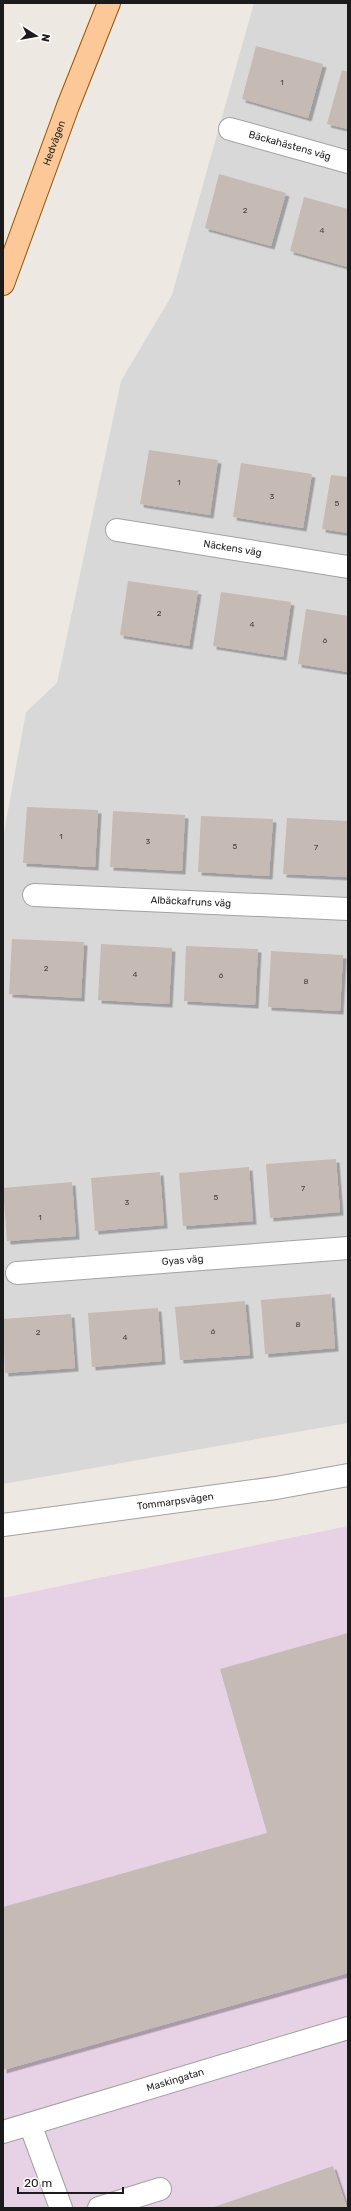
<svg xmlns="http://www.w3.org/2000/svg" width="351" height="2211" viewBox="0 0 351 2211" font-family="Rubik,sans-serif">
<style>
.residential{fill:#d9d8d8}
.industrial{fill:#e6d2e4}
.building{fill:#c5bab4;filter:url(#shadow)}
.lines{fill:none;stroke-linecap:round;stroke-linejoin:round}
.minor-casing{stroke:#a2a2a2;stroke-width:24}
.major-casing{stroke:#935600;stroke-width:24}
.minor{stroke:#fff;stroke-width:22}
.major{stroke:#fcc897;stroke-width:22}
.labels{text-anchor:middle;dominant-baseline:central;stroke-width:3;stroke-linejoin:round;paint-order:stroke}
.number-label{font-size:8px;fill:#464341}
.street-label{font-size:10px;fill:#1b1b1b;stroke:#fff}
</style>
<defs>
<filter id="shadow"><feDropShadow dx="3.5" dy="3.5" stdDeviation="0" flood-color="#0004"/></filter>
</defs>
<rect width="100%" height="100%" fill="#ede8e1"/>
<path class="residential" d="M 254,3 L 348,3 L 348,1423 L 3,1484 L 3,838 L 26,712 L 57,683 L 121,381 L 172,295 Z"/>
<path class="industrial" d="M 348,1526 L 348,2208 L 3,2208 L 3,1598 Z"/>
<path class="building" d="M 256,46 L 323,64 L 308,118 L 242,99 Z
M 342,70 L 348,72 L 348,129 L 327,124 Z
M 219,174 L 286,193 L 271,246 L 205,228 Z
M 304,197 L 348,209 L 348,267 L 290,251 Z
M 149,450 L 218,460 L 210,515 L 140,504 Z
M 241,463 L 312,474 L 303,528 L 233,517 Z
M 331,475 L 348,477 L 348,533 L 322,529 Z
M 128,581 L 198,591 L 189,646 L 120,635 Z
M 221,592 L 291,602 L 283,657 L 213,646 Z
M 306,609 L 348,616 L 348,672 L 298,664 Z
M 27,807 L 98,810 L 95,867 L 23,863 Z
M 113,811 L 185,815 L 182,871 L 110,867 Z
M 201,816 L 273,819 L 269,876 L 198,872 Z
M 287,818 L 348,821 L 348,877 L 283,874 Z
M 12,939 L 84,942 L 81,998 L 9,994 Z
M 101,944 L 172,948 L 169,1004 L 98,1000 Z
M 186,946 L 258,949 L 255,1005 L 184,1001 Z
M 271,951 L 343,955 L 340,1011 L 268,1007 Z
M 336,1159 L 340,1212 L 270,1218 L 266,1164 Z
M 249,1167 L 253,1221 L 183,1226 L 179,1173 Z
M 160,1172 L 164,1225 L 95,1231 L 91,1178 Z
M 72,1182 L 76,1236 L 7,1241 L 3,1188 Z
M 331,1294 L 335,1348 L 265,1354 L 261,1300 Z
M 245,1301 L 250,1355 L 180,1360 L 175,1307 Z
M 158,1308 L 162,1361 L 92,1367 L 88,1313 Z
M 71,1314 L 75,1368 L 5,1373 L 3,1319 Z
M 348,1633 L 348,1973 L 3,2070 L 3,1907 L 267,1833 L 220,1669 Z
M 333,2166 L 347,2208 L 215,2208 L 214,2207 Z"/>
<g class="lines">
<defs>
<g id="minor">
<path id="s1" d="M 230,129 L 348,162"/>
<path id="s2" d="M 117,530 L 348,567"/>
<path id="s3" d="M 34,895 L 348,909"/>
<path id="s4" d="M 17,1273 L 348,1248"/>
<path id="s5" d="M 3,1525 L 276,1488 L 348,1475"/>
<path d="M 30,2124 L 61,2208"/>
<path id="s6" d="M 3,2132 L 348,2028"/>
<path d="M 99,2208 L 160,2189"/>
</g>
<g id="major">
<path id="s7" d="M 3,284 L 68,106 L 109,3"/>
</g>
</defs>
<use href="#minor" class="minor-casing"/>
<use href="#major" class="major-casing"/>
<use href="#minor" class="minor"/>
<use href="#major" class="major"/>
</g>
<g class="labels">
<g class="number-label">
<text x="282" y="82">1</text>
<text x="245" y="210">2</text>
<text x="322" y="230">4</text>
<text x="179" y="482">1</text>
<text x="272" y="496">3</text>
<text x="337" y="503">5</text>
<text x="159" y="613">2</text>
<text x="252" y="624">4</text>
<text x="325" y="640">6</text>
<text x="61" y="836">1</text>
<text x="148" y="841">3</text>
<text x="235" y="846">5</text>
<text x="316" y="847">7</text>
<text x="46" y="968">2</text>
<text x="135" y="974">4</text>
<text x="221" y="975">6</text>
<text x="306" y="981">8</text>
<text x="303" y="1188">7</text>
<text x="216" y="1197">5</text>
<text x="127" y="1202">3</text>
<text x="40" y="1217">1</text>
<text x="298" y="1324">8</text>
<text x="213" y="1331">6</text>
<text x="38" y="1332">2</text>
<text x="125" y="1337">4</text>
</g>
<g class="street-label">
<text stroke="none"><textPath href="#s7" startOffset="150">Hedvägen</textPath></text>
<text stroke="none"><textPath href="#s1" startOffset="62">Bäckahästens väg</textPath></text>
<text stroke="none"><textPath href="#s2" startOffset="117">Näckens väg</textPath></text>
<text stroke="none"><textPath href="#s3" startOffset="157">Albäckafruns väg</textPath></text>
<text stroke="none"><textPath href="#s4" startOffset="166">Gyas väg</textPath></text>
<text stroke="none"><textPath href="#s5" startOffset="174">Tommarpsvägen</textPath></text>
<text stroke="none"><textPath href="#s6" startOffset="180">Maskingatan</textPath></text>
</g>
</g>
<rect width="351" height="2211" fill="none" stroke="#1b1b1b" stroke-width="8"/>
<g transform="translate(36 36) rotate(101)" stroke="#ffffff" stroke-width="3" paint-order="stroke">
<path d="M0-3L7 15L0 10L-7 15Z" fill="#1b1b1b"/>
<text y="-6" font-size="11" font-weight="bold" text-anchor="middle" fill="#1b1b1b">N</text>
</g>
<path d="M18 2187v6h105v-6" fill="none" stroke="#1b1b1b" stroke-width="2"/>
<text x="24" y="2187" font-size="12" fill="#1b1b1b" stroke="#ffffff" stroke-width="3" paint-order="stroke">20 m</text>
</svg>
